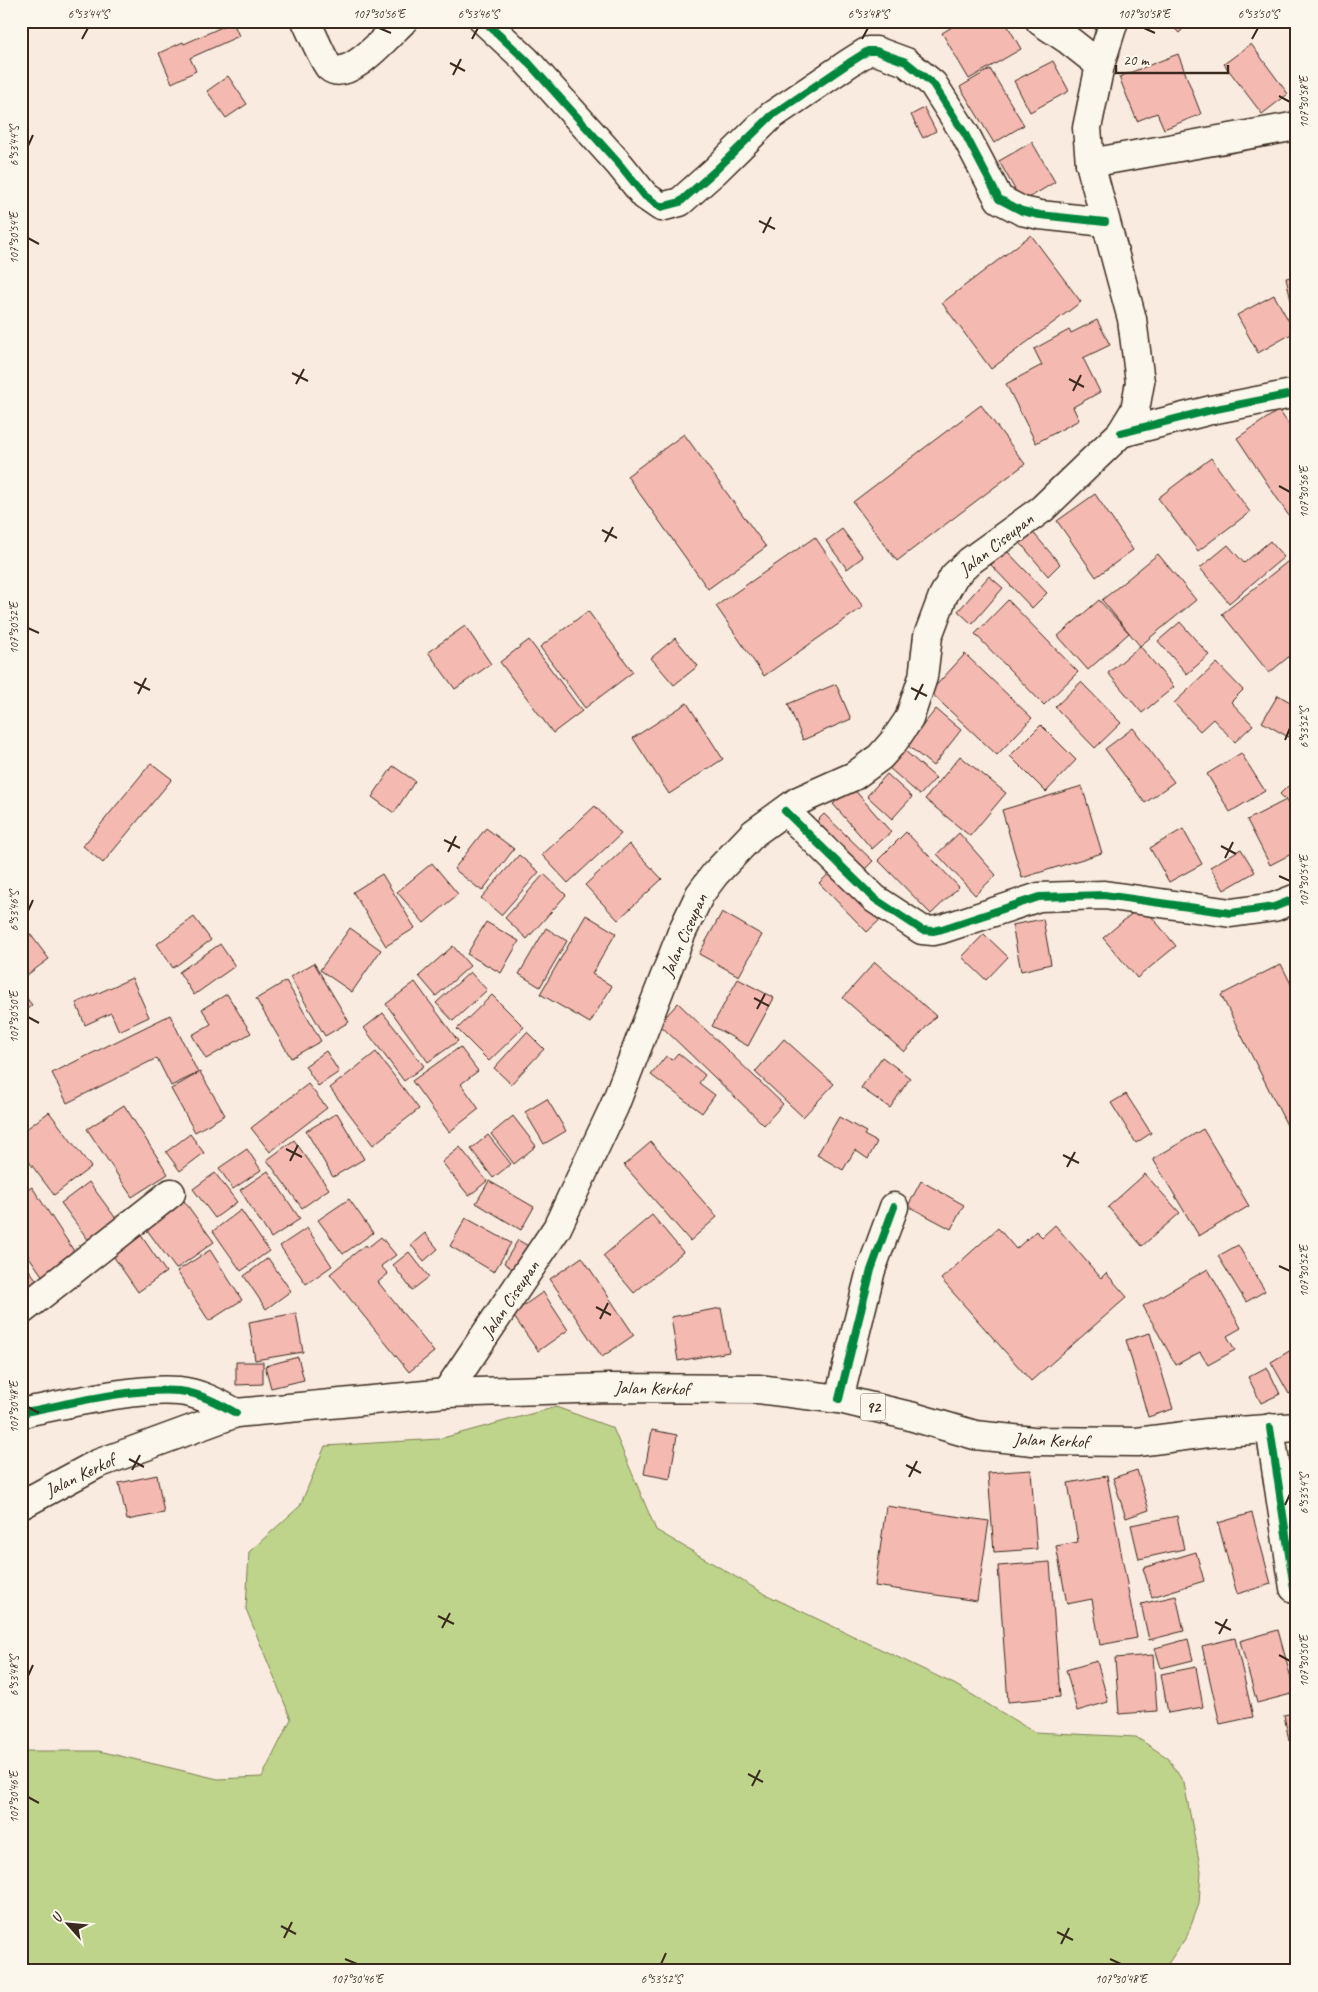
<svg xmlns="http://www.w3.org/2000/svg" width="1318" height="1992" viewBox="0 0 1318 1992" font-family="Caveat,sans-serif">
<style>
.green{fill:#bed48a;stroke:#7c7f54}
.building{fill:#f4b9b1;stroke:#3b2a1e}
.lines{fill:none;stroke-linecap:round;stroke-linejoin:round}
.street-casing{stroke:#3b2a1e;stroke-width:31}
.secondary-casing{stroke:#3b2a1e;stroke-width:31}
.primary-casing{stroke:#3b2a1e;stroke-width:31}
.street{stroke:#fbf7ec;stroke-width:28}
.secondary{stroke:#fbf7ec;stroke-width:28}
.primary{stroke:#fbf7ec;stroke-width:28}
.cycleway-casing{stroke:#fbf7ec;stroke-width:11}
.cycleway{stroke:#00873e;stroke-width:8}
.ticks{fill:none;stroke:#3b2a1e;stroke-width:2}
.labels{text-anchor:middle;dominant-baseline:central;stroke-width:4.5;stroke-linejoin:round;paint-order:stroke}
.shield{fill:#fbf7ec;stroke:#75685c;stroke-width:1}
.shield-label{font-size:16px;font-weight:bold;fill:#3b2a1e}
.street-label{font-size:18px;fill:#3b2a1e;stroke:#fbf7ec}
.neatline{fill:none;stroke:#3b2a1e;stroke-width:2}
.ticks-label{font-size:12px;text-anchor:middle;fill:#3b2a1e}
</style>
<rect width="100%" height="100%" fill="#faebe0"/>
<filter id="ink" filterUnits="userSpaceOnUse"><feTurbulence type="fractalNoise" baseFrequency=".02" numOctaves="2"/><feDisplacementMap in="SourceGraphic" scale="10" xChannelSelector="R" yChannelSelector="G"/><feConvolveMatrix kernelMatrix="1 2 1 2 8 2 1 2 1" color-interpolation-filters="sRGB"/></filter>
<g filter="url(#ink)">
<path class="green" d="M 556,1407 L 613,1428 L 656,1530 L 763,1593 L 956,1685 L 1034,1732 L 1136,1737 L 1168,1758 L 1184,1783 L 1201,1871 L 1199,1904 L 1187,1936 L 1163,1971 L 21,1971 L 21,1737 L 24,1751 L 99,1751 L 218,1779 L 262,1777 L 291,1719 L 246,1609 L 249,1552 L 300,1506 L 325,1446 L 439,1439 Z"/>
<path class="building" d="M 962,21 L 1005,21 L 1021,49 L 969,79 L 942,33 Z
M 1167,21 L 1191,21 L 1179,33 Z
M 233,22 L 239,36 L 190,58 L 196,71 L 172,83 L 159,53 L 183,42 L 184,44 Z
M 1251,44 L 1288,94 L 1262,114 L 1224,64 Z
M 1178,54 L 1201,114 L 1164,129 L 1157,113 L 1137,121 L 1119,77 Z
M 1053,61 L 1069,91 L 1030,112 L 1014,81 Z
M 990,69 L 1024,125 L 994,143 L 960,87 Z
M 228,76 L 247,104 L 226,118 L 207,91 Z
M 924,108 L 936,131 L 923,138 L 911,115 Z
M 1032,142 L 1055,182 L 1022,202 L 999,161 Z
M 1031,235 L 1081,302 L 991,369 L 942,303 Z
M 1297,276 L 1297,328 L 1286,278 Z
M 1274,295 L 1295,332 L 1258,353 L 1237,315 Z
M 1097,320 L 1110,345 L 1083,358 L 1100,392 L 1073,407 L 1079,420 L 1036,443 L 1006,384 L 1042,365 L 1034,349 L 1069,330 L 1071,333 Z
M 981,405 L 1025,464 L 897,561 L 853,502 Z
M 1279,410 L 1297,437 L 1297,528 L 1237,438 Z
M 684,434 L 766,547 L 708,589 L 627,476 Z
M 1211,458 L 1250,512 L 1198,551 L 1158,498 Z
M 1095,494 L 1133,550 L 1096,577 L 1057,521 Z
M 842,529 L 863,557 L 847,569 L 826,541 Z
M 1030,529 L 1060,564 L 1048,576 L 1017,539 Z
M 815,537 L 863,607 L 764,676 L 716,606 Z
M 1270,541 L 1284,557 L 1229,603 L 1200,568 L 1228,545 L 1244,563 Z
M 1006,550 L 1047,593 L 1032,608 L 991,565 Z
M 1158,554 L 1196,600 L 1140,646 L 1102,600 Z
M 1297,554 L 1297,650 L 1269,673 L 1222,614 Z
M 989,576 L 1003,588 L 972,624 L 958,611 Z
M 1008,600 L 1078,672 L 1044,705 L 975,634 Z
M 1099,600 L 1129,633 L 1088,670 L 1058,636 Z
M 588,611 L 633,672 L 585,708 L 540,647 Z
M 1180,622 L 1209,655 L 1187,674 L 1158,641 Z
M 465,626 L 491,664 L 455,689 L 428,652 Z
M 675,638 L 698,666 L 674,685 L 651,658 Z
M 529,640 L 582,711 L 553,733 L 500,662 Z
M 1140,646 L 1174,687 L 1142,713 L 1108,673 Z
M 965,654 L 1032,718 L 997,755 L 930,692 Z
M 1217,663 L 1243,690 L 1231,702 L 1253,725 L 1235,742 L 1213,719 L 1200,731 L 1174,703 Z
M 1081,682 L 1121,723 L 1095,748 L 1055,707 Z
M 836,684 L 851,719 L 803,740 L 788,704 Z
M 1278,695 L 1297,706 L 1297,742 L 1262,722 Z
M 687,703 L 723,759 L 669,794 L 633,738 Z
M 936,709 L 961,730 L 933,766 L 907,745 Z
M 1041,725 L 1076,760 L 1046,792 L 1010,756 Z
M 1133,728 L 1174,782 L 1145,803 L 1105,749 Z
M 904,750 L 936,778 L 920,795 L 888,767 Z
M 1241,753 L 1265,791 L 1230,812 L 1207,774 Z
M 960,756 L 1006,793 L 970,836 L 925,799 Z
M 151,763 L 172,779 L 103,863 L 83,846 Z
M 393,766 L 415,781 L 394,813 L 372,797 Z
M 887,774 L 912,797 L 892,819 L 867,796 Z
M 1297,777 L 1297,811 L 1280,794 Z
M 1082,786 L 1102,853 L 1022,878 L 1002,810 Z
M 852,787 L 891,832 L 872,849 L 833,804 Z
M 1286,800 L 1297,821 L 1297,851 L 1270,865 L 1247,820 Z
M 595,806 L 621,834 L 568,883 L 542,855 Z
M 824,814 L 873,861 L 862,872 L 813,825 Z
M 486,828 L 514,849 L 482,891 L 454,869 Z
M 1183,829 L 1202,864 L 1169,882 L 1150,848 Z
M 906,832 L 959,887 L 931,914 L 878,860 Z
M 959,833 L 996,875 L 975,895 L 937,854 Z
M 629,844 L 662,879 L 618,920 L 585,885 Z
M 1241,849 L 1255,872 L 1224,890 L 1210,867 Z
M 519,855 L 539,872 L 501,915 L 481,898 Z
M 432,863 L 458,894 L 424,923 L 397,892 Z
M 836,867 L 884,916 L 867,932 L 819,883 Z
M 382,874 L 415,928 L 386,946 L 353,892 Z
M 544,874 L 566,895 L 527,939 L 505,918 Z
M 1142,905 L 1176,946 L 1137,978 L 1103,938 Z
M 722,912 L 762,935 L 739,976 L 699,954 Z
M 586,915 L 616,933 L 592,974 L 612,986 L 590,1023 L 540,994 Z
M 194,917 L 211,940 L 173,968 L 157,944 Z
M 1043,919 L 1051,964 L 1021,971 L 1012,925 Z
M 21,922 L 49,959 L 27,975 L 21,967 Z
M 486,922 L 519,941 L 501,973 L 467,954 Z
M 350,928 L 381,950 L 352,992 L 320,970 Z
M 546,928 L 567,941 L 540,987 L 519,974 Z
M 984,934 L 1008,957 L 986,980 L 962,957 Z
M 220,944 L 235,966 L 194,995 L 179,972 Z
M 453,946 L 470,966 L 436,996 L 419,976 Z
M 875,962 L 936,1016 L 904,1052 L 843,998 Z
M 314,963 L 349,1022 L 325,1036 L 290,977 Z
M 1281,964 L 1297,996 L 1297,1145 L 1221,995 Z
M 470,972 L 487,990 L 453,1021 L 436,1003 Z
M 132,978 L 149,1017 L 119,1031 L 111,1013 L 85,1025 L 76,1003 Z
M 738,979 L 774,998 L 748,1046 L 712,1026 Z
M 286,981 L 321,1041 L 291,1058 L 256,999 Z
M 415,982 L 458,1041 L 428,1062 L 386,1004 Z
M 21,991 L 32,1005 L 21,1014 Z
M 227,994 L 251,1033 L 206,1059 L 192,1035 L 211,1024 L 202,1009 Z
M 492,995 L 524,1027 L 489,1061 L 457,1029 Z
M 678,1003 L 783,1104 L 764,1125 L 659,1024 Z
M 383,1013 L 424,1066 L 404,1081 L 364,1028 Z
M 170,1015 L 198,1073 L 171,1086 L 157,1058 L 67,1103 L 52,1073 Z
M 527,1032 L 544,1049 L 511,1084 L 494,1068 Z
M 784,1039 L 834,1084 L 803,1117 L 755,1072 Z
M 460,1047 L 478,1071 L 461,1084 L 479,1109 L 449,1132 L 412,1081 Z
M 326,1051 L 339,1072 L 318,1086 L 305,1066 Z
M 376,1052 L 419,1109 L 373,1145 L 330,1088 Z
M 678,1053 L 705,1075 L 699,1083 L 715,1095 L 702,1113 L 651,1075 L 666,1056 L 672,1060 Z
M 882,1057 L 910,1078 L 890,1108 L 861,1088 Z
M 200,1072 L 225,1115 L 195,1132 L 171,1089 Z
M 308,1084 L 327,1108 L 270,1152 L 251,1128 Z
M 1126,1094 L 1151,1133 L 1136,1143 L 1111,1103 Z
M 547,1099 L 566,1131 L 544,1144 L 525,1112 Z
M 124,1105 L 168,1174 L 132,1197 L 87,1129 Z
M 49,1112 L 91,1167 L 54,1195 L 21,1151 L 21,1133 Z
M 337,1113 L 364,1159 L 333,1177 L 306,1131 Z
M 513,1116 L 536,1146 L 514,1164 L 491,1134 Z
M 839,1117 L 866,1132 L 864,1135 L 877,1142 L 868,1159 L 855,1150 L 843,1170 L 817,1155 Z
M 1203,1129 L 1249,1206 L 1199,1236 L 1153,1159 Z
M 190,1134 L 204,1153 L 180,1171 L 166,1152 Z
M 488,1135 L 511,1164 L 493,1178 L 471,1149 Z
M 294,1140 L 329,1189 L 302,1208 L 267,1160 Z
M 651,1142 L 717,1217 L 690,1241 L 624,1165 Z
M 460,1147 L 487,1181 L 469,1196 L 442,1162 Z
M 247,1149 L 261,1170 L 233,1189 L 219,1168 Z
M 268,1171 L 300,1219 L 271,1238 L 240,1190 Z
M 215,1173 L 237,1202 L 215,1218 L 193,1189 Z
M 1145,1174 L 1180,1213 L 1142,1246 L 1108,1207 Z
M 489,1181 L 534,1207 L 521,1230 L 476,1203 Z
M 921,1181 L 964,1205 L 951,1229 L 908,1206 Z
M 89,1182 L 117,1220 L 89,1241 L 61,1203 Z
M 32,1187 L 76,1254 L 43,1277 L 21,1245 L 21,1194 Z
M 182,1198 L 214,1242 L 176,1269 L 144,1226 Z
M 349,1199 L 373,1233 L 343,1254 L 318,1220 Z
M 241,1210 L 269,1251 L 241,1271 L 213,1231 Z
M 652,1215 L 683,1252 L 634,1293 L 603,1256 Z
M 466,1218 L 511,1243 L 494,1272 L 450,1246 Z
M 1055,1225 L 1101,1278 L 1106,1273 L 1127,1297 L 1031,1381 L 941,1279 L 998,1228 L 1016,1249 L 1036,1231 L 1042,1237 Z
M 307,1228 L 332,1266 L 306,1284 L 280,1246 Z
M 138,1231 L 166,1272 L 138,1292 L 109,1250 Z
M 425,1233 L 438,1249 L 424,1261 L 411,1245 Z
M 381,1237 L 396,1255 L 381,1266 L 388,1274 L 378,1282 L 434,1352 L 409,1372 L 330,1274 L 365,1245 L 367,1248 Z
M 518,1240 L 535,1250 L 519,1274 L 504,1263 Z
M 1238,1245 L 1265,1291 L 1246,1302 L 1218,1256 Z
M 210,1250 L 242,1300 L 209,1321 L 177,1271 Z
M 409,1252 L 429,1277 L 412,1290 L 393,1265 Z
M 582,1257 L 634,1335 L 602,1357 L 550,1279 Z
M 268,1258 L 291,1291 L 266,1309 L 244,1276 Z
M 21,1259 L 38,1282 L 21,1295 Z
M 1208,1269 L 1241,1328 L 1227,1336 L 1235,1350 L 1208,1365 L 1200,1352 L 1176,1365 L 1143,1306 Z
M 543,1292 L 568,1330 L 538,1351 L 512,1314 Z
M 721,1308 L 729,1352 L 678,1361 L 671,1317 Z
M 296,1313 L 303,1352 L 255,1360 L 249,1322 Z
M 1150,1333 L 1173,1409 L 1148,1417 L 1126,1340 Z
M 1291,1350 L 1297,1361 L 1297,1390 L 1289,1394 L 1271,1362 Z
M 298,1357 L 304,1380 L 271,1388 L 265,1366 Z
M 236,1362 L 263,1362 L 263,1384 L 236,1385 Z
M 1267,1367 L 1280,1394 L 1261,1403 L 1248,1377 Z
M 652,1430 L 677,1435 L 670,1479 L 644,1474 Z
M 1031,1470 L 1037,1549 L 994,1552 L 988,1473 Z
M 1137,1470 L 1149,1510 L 1126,1518 L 1113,1478 Z
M 157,1475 L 164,1513 L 127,1520 L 119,1483 Z
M 1107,1476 L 1137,1638 L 1100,1645 L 1092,1599 L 1067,1604 L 1056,1546 L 1078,1542 L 1068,1483 Z
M 886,1506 L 989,1521 L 977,1601 L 875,1586 Z
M 1252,1513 L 1271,1584 L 1237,1594 L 1218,1523 Z
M 1177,1516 L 1184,1549 L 1139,1559 L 1131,1525 Z
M 1196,1552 L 1204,1581 L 1152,1597 L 1143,1568 Z
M 1050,1562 L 1060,1697 L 1008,1702 L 998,1566 Z
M 1176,1596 L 1184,1631 L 1149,1640 L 1141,1604 Z
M 1278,1630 L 1295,1693 L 1257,1703 L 1240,1641 Z
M 1235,1638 L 1253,1717 L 1220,1724 L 1202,1646 Z
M 1188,1639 L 1193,1660 L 1161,1668 L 1155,1648 Z
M 1153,1655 L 1157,1711 L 1119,1714 L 1115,1658 Z
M 1097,1661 L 1108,1702 L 1077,1711 L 1066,1670 Z
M 1196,1667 L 1203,1707 L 1168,1713 L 1161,1674 Z
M 1297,1712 L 1297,1739 L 1289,1741 L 1284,1715 Z"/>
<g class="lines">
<defs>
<path id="street" d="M 306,21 C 310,29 324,62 329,67 C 348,84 390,33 403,21
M 484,21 L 526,60 L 620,165 L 645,196 L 661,207 L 680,202 L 715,171 L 771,116 L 849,63 L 868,51 L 876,51 L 906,62 L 933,84 L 965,134 L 999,199 L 1022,211 L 1040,215 L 1105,222
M 1040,21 L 1067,39 L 1100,65
M 1090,163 L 1297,126
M 1121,433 L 1211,410 L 1297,393
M 785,811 L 875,899 L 922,930 L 933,931 L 942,929 L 1039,897 L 1104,895 L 1231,913 L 1274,907 L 1297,898
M 21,1311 L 171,1193
M 839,1399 L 871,1270 L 894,1207
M 21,1414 L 30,1411 C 77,1402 131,1388 179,1391 C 199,1393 218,1403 236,1413
M 1270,1428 L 1294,1588"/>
<path id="secondary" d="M 446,1393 L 557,1228 L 614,1107 L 682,932 L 700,894 L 715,874 L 754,833 L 798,801 L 854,776 L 880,757 L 894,741 L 909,719 L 923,677 L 928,636 L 943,596 L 954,576 L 970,561 L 1042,509 L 1121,433 L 1135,410 L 1140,382 L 1132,319 L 1090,163 L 1087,128 L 1100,65 L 1114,21"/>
<path id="primary" d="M 21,1505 L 97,1464 L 236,1413 L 446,1393 L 610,1388 L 758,1389 L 839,1399 L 910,1416 L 975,1435 L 1033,1441 L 1137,1442 L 1208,1433 L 1297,1427"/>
</defs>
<use href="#street" class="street-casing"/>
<use href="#secondary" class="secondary-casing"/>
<use href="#primary" class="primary-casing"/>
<use href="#street" class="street"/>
<use href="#secondary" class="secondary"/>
<use href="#primary" class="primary"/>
<defs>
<path id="cycleway" d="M 484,21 L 526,60 L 620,165 L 645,196 L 661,207 L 680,202 L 715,171 L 771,116 L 849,63 L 868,51 L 876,51 L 906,62 L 933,84 L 965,134 L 999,199 L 1022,211 L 1040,215 L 1105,222
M 1121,433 L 1211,410 L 1297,393
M 785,811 L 875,899 L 922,930 L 933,931 L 942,929 L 1039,897 L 1104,895 L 1231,913 L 1274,907 L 1297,898
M 839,1399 L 871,1270 L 894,1207
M 21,1414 L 30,1411 C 77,1402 131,1388 179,1391 C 199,1393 218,1403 236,1413
M 1270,1428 L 1294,1588"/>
</defs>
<use href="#cycleway" class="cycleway-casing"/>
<use href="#cycleway" class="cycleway"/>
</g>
</g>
<path class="ticks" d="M 379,28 L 391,33M 1144,28 L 1155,33M 82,39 L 88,28M 472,39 L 478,28M 862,39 L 868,28M 1252,39 L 1258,28M 450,63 L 465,71M 453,75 L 461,59M 1279,96 L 1290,102M 28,146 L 33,135M 759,221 L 775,229M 763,233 L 771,217M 28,238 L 39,244M 292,373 L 308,381M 1069,379 L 1084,387M 296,384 L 304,369M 1073,391 L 1081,375M 1279,486 L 1290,492M 602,530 L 617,538M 605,542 L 613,527M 28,628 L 39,633M 134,682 L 150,690M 911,688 L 927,696M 138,694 L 146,678M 915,700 L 923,684M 1285,740 L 1290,728M 444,840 L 460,848M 1221,846 L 1236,854M 448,852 L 456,836M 1225,858 L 1233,842M 1279,876 L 1290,881M 28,911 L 33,900M 754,998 L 769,1006M 757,1009 L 765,994M 28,1017 L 39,1023M 286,1149 L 302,1157M 1063,1155 L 1079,1163M 290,1161 L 298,1145M 1067,1167 L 1075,1152M 1279,1266 L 1290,1271M 596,1307 L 611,1315M 600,1319 L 608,1303M 28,1407 L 39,1413M 129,1459 L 144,1467M 906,1465 L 921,1473M 132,1470 L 140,1455M 909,1477 L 917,1461M 1285,1505 L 1290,1494M 438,1616 L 454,1624M 1215,1622 L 1231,1630M 442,1628 L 450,1613M 1219,1634 L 1227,1619M 1279,1655 L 1290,1661M 28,1676 L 33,1665M 748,1774 L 763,1782M 752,1786 L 760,1770M 28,1797 L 39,1803M 281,1926 L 296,1934M 1057,1932 L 1073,1940M 284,1938 L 292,1922M 1061,1944 L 1069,1928M 345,1959 L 357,1964M 1110,1959 L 1121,1964M 661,1964 L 666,1953"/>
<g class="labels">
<rect class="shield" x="860.5" y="1393.5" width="25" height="27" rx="4"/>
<g class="shield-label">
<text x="873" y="1407">92</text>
</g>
<g class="street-label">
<text transform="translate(996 544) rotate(-38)">Jalan Ciseupan</text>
<text transform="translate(684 935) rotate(-66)">Jalan Ciseupan</text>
<text transform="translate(510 1299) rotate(-56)">Jalan Ciseupan</text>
<text transform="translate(652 1388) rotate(1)">Jalan Kerkof</text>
<text transform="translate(1051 1440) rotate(2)">Jalan Kerkof</text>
<text transform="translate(80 1475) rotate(-26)">Jalan Kerkof</text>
</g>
</g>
<rect width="1318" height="1992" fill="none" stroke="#fbf7ec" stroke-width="55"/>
<g transform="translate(68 1924) rotate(297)" stroke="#fbf7ec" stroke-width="4" paint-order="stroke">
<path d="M0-4L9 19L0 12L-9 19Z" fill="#3b2a1e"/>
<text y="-8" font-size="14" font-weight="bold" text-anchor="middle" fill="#3b2a1e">U</text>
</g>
<path d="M1116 65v8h112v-8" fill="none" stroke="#3b2a1e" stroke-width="2.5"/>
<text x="1123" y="65" font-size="15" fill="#3b2a1e" stroke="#fbf7ec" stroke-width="4" paint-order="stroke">20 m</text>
<rect x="28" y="28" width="1262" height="1936" class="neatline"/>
<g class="ticks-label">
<text x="88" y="18">6°53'44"S</text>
<text x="379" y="18">107°30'56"E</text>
<text x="478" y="18">6°53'46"S</text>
<text x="868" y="18">6°53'48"S</text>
<text x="1144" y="18">107°30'58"E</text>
<text x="1258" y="18">6°53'50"S</text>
<text transform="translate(1304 102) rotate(-90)" y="4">107°30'58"E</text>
<text transform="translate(14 146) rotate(-90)" y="4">6°53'44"S</text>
<text transform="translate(14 238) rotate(-90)" y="4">107°30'54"E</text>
<text transform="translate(1304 492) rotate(-90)" y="4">107°30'56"E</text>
<text transform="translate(14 628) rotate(-90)" y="4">107°30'52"E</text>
<text transform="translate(1304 728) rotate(-90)" y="4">6°53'52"S</text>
<text transform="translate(1304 881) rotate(-90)" y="4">107°30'54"E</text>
<text transform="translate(14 911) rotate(-90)" y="4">6°53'46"S</text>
<text transform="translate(14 1017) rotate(-90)" y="4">107°30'50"E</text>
<text transform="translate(1304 1271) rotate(-90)" y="4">107°30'52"E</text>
<text transform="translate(14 1407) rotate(-90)" y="4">107°30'48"E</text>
<text transform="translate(1304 1494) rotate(-90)" y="4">6°53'54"S</text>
<text transform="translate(1304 1661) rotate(-90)" y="4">107°30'50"E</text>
<text transform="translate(14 1676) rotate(-90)" y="4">6°53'48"S</text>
<text transform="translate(14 1797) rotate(-90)" y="4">107°30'46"E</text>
<text x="357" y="1983">107°30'46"E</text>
<text x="661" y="1983">6°53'52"S</text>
<text x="1121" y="1983">107°30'48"E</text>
</g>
</svg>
